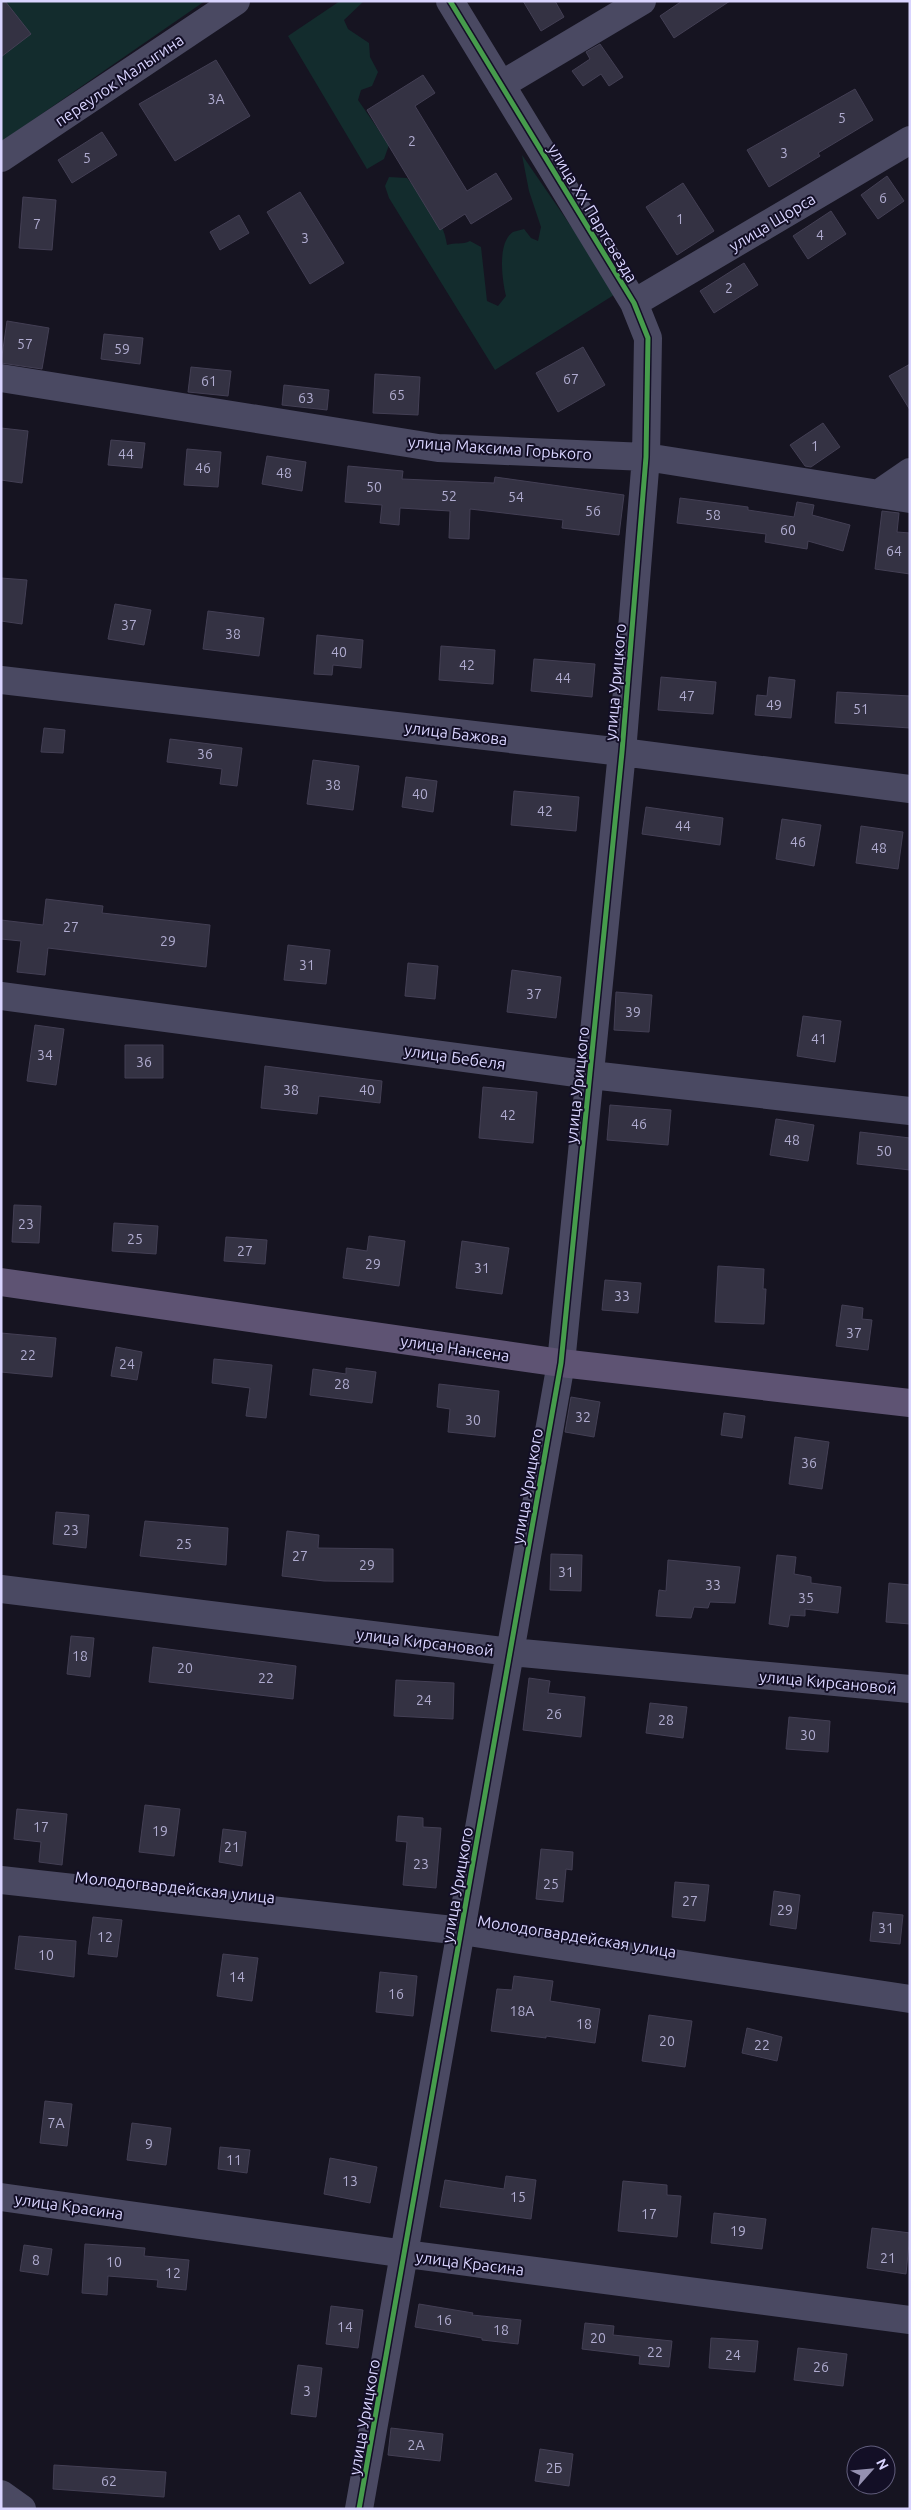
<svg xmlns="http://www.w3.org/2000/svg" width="911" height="2510" viewBox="0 0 911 2510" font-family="Ubuntu,sans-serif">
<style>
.green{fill:#132c2d}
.building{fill:#343243;stroke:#433f54}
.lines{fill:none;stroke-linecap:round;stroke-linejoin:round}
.minor{stroke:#4a4962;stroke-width:28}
.major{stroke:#5e5373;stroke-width:28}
.cycleway-casing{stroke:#130f26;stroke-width:8}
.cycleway{stroke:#469c4c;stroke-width:5}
.labels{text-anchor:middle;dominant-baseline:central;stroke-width:4;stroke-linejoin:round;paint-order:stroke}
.number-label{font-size:14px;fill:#b0acd0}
.street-label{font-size:16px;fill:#d9d4ff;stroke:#130f26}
</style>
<rect width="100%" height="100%" fill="#161421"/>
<path class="green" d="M 1,1 L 205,1 L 1,142 Z
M 340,1 L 364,1 L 344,20 L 348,29 L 369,43 L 370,57 L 378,72 L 372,86 L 361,90 L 358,100 L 389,145 L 384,159 L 367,169 L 288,36 Z
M 522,155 L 617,293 L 495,370 L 389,198 L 385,186 L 389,177 L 407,178 C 423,198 444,219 447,245 C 455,242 462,245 470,241 L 481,247 L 487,301 L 498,306 L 506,296 C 502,280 497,242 513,232 C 516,231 521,230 524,229 L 531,238 L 538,241 L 541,227 L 529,191 Z"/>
<path class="building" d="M 1,1 L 5,1 L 31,34 L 1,57 Z
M 523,1 L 555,1 L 564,17 L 541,31 Z
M 682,1 L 730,1 L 674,38 L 660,16 Z
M 600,44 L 623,77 L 609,86 L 601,74 L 583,86 L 572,71 L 590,59 L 586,52 Z
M 216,60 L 250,116 L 175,161 L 139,104 Z
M 423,75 L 435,93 L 415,106 L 467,191 L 496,173 L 512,199 L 471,224 L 465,214 L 440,230 L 367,110 Z
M 855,89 L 873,120 L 818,153 L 820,156 L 769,187 L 747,150 Z
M 102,132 L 117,155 L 72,183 L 58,160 Z
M 887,176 L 904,201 L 878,219 L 861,195 Z
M 683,183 L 714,231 L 677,255 L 646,207 Z
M 300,192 L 344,263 L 310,284 L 267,212 Z
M 23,197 L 56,200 L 52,250 L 19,248 Z
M 831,211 L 846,234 L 808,259 L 793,236 Z
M 239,215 L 249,233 L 220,250 L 210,232 Z
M 744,263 L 758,285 L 714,313 L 700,291 Z
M 7,321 L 49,328 L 42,369 L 1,363 Z
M 104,334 L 143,338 L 140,364 L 101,359 Z
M 583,347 L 605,385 L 558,412 L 536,373 Z
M 910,364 L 910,410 L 889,376 Z
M 191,367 L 231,371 L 228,396 L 188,392 Z
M 375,374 L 420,377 L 418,415 L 373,413 Z
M 284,385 L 329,390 L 327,410 L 282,405 Z
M 823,423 L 840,447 L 811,467 L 805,466 L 790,445 Z
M 1,428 L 28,431 L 22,483 L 1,480 Z
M 111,440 L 145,443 L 142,468 L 108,465 Z
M 187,449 L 221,452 L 218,487 L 184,485 Z
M 267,456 L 306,462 L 302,491 L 262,484 Z
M 348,466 L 403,471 L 402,479 L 494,483 L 495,477 L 624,495 L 619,535 L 562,528 L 563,520 L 470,509 L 469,539 L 449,538 L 450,511 L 400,508 L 399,525 L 380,523 L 382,505 L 345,502 Z
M 680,498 L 748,507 L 748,510 L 794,517 L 797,502 L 814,505 L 812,515 L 850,525 L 843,551 L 808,541 L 807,549 L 765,542 L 766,534 L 677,523 Z
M 882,511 L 899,513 L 897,532 L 910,533 L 910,574 L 875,569 Z
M 1,578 L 27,580 L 22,624 L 1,621 Z
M 115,604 L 151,610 L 144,645 L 108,639 Z
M 208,611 L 264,618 L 259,656 L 203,649 Z
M 317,635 L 363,640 L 361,668 L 333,665 L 332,675 L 314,674 Z
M 441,646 L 495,650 L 493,684 L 439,680 Z
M 534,659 L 595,664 L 592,697 L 531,691 Z
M 661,677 L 716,682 L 713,714 L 658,710 Z
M 769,677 L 795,680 L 791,718 L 755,715 L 757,695 L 767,696 Z
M 837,692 L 910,696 L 910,728 L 835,723 Z
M 44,728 L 65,730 L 63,753 L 41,752 Z
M 170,739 L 242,748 L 237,786 L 220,784 L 222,769 L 167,762 Z
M 313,760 L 359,766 L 353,810 L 307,804 Z
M 406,777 L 437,781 L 433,812 L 402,807 Z
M 514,791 L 579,797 L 576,831 L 511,825 Z
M 646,807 L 723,818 L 720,845 L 642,834 Z
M 782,819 L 821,825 L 814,866 L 776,859 Z
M 861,826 L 903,832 L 898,869 L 856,863 Z
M 46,899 L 103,906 L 102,913 L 210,925 L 206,967 L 48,948 L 45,975 L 17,972 L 21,941 L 1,939 L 1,920 L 43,925 Z
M 288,945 L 330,950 L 326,984 L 284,980 Z
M 408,963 L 438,966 L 435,999 L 405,996 Z
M 512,970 L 561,977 L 556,1018 L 507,1012 Z
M 616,992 L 652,995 L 649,1032 L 614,1030 Z
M 803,1016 L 841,1021 L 835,1062 L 797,1056 Z
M 35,1025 L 64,1029 L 56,1085 L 27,1081 Z
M 125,1045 L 163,1045 L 163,1078 L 125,1078 Z
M 265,1066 L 382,1081 L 380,1103 L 319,1096 L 317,1114 L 261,1108 Z
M 483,1087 L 537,1092 L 533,1143 L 479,1138 Z
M 610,1105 L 671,1110 L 668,1145 L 607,1140 Z
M 776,1119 L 814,1125 L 808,1161 L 770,1155 Z
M 860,1132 L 910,1138 L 910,1170 L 857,1164 Z
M 14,1205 L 41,1206 L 39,1243 L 12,1242 Z
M 114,1223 L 158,1226 L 156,1254 L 112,1251 Z
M 369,1236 L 405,1241 L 399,1286 L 343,1278 L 347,1248 L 367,1251 Z
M 226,1237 L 267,1240 L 265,1264 L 224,1261 Z
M 462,1241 L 509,1248 L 502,1294 L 456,1288 Z
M 718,1266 L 764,1269 L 763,1289 L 766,1289 L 764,1324 L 715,1322 Z
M 605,1280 L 641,1283 L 638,1313 L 602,1310 Z
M 842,1305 L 863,1308 L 862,1319 L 872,1320 L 868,1350 L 836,1346 Z
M 1,1333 L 56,1338 L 52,1377 L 1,1372 Z
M 116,1347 L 142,1352 L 137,1380 L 111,1376 Z
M 214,1359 L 272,1365 L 266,1418 L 246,1416 L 250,1388 L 212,1383 Z
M 346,1368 L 376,1372 L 372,1403 L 310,1395 L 313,1369 L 346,1374 Z
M 439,1384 L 499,1391 L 495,1437 L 448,1432 L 450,1409 L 437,1407 Z
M 571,1397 L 600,1402 L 594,1437 L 565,1432 Z
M 724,1413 L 745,1416 L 742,1438 L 721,1435 Z
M 795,1437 L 829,1442 L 822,1489 L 789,1484 Z
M 56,1512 L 89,1515 L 86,1548 L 53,1544 Z
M 145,1521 L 228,1528 L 226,1565 L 140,1556 Z
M 287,1531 L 319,1535 L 318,1548 L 393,1549 L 393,1582 L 324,1581 L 282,1576 Z
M 551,1554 L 582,1555 L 581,1591 L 550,1590 Z
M 777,1555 L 796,1557 L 794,1574 L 811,1577 L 811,1583 L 841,1587 L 838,1613 L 805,1609 L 805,1616 L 790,1615 L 788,1627 L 769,1624 Z
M 668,1560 L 740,1567 L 735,1603 L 710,1602 L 708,1608 L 694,1607 L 691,1618 L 656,1616 L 659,1590 L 666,1591 Z
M 889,1583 L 910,1585 L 910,1624 L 886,1622 Z
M 71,1636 L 94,1638 L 90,1677 L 67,1674 Z
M 153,1647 L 296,1666 L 293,1699 L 149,1682 Z
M 529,1678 L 550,1681 L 548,1693 L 585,1697 L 581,1737 L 523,1730 Z
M 396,1680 L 454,1683 L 453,1719 L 394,1716 Z
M 650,1703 L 687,1707 L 683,1738 L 646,1733 Z
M 789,1717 L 830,1721 L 828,1752 L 786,1749 Z
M 145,1805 L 180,1809 L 174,1856 L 139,1852 Z
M 17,1809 L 67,1814 L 62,1865 L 39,1862 L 41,1842 L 14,1839 Z
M 398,1816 L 423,1818 L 423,1827 L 441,1828 L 436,1888 L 403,1885 L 407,1842 L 396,1841 Z
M 223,1829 L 246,1832 L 242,1866 L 219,1862 Z
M 541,1849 L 573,1852 L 572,1870 L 566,1869 L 563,1902 L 536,1899 Z
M 675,1882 L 709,1885 L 705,1921 L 672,1917 Z
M 774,1891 L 800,1895 L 796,1929 L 770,1925 Z
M 873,1912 L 903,1915 L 900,1944 L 870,1941 Z
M 93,1917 L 122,1920 L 117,1957 L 88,1954 Z
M 19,1936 L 76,1941 L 74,1977 L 15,1969 Z
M 223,1954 L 258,1958 L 252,2001 L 217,1996 Z
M 380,1972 L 417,1976 L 413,2016 L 376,2012 Z
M 514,1976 L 553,1981 L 550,2001 L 600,2009 L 595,2043 L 546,2036 L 546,2038 L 491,2031 L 497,1989 L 512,1990 Z
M 649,2015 L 692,2021 L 685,2067 L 642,2061 Z
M 747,2028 L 782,2037 L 777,2061 L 742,2053 Z
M 45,2101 L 72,2104 L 67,2146 L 40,2143 Z
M 132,2123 L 171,2128 L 166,2165 L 127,2160 Z
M 220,2147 L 250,2150 L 247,2173 L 218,2169 Z
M 330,2158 L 377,2167 L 370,2203 L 324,2194 Z
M 506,2176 L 536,2180 L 531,2219 L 440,2207 L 445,2180 L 504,2189 Z
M 623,2181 L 667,2185 L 667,2195 L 681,2196 L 677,2237 L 618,2231 Z
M 714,2213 L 766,2219 L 762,2249 L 711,2243 Z
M 872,2228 L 910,2233 L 906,2274 L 867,2268 Z
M 85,2244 L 145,2248 L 144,2256 L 189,2260 L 186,2290 L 157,2287 L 158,2280 L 108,2276 L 107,2295 L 82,2293 Z
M 24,2245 L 52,2249 L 48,2275 L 20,2271 Z
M 419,2304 L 473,2313 L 472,2315 L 521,2320 L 518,2344 L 482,2340 L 482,2338 L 415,2327 Z
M 331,2306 L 363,2310 L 358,2348 L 326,2344 Z
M 585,2323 L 614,2326 L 613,2335 L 672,2341 L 669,2367 L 639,2364 L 640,2356 L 582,2349 Z
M 711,2338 L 758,2341 L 755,2372 L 709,2368 Z
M 798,2348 L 847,2354 L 843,2386 L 794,2380 Z
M 298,2365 L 322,2368 L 316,2417 L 291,2414 Z
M 391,2428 L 443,2434 L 440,2461 L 388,2455 Z
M 540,2449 L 573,2454 L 569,2486 L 535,2481 Z
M 54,2465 L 166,2472 L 164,2497 L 53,2489 Z"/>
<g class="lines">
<path class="minor" d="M 501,85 L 642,1
M 1,158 L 236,1
M 634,303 L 910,140
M 1,378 L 438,448 L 646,457 L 910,499
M 878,494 L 910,472
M 1,680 L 622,752 L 910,789
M 1,996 L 591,1075 L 910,1111
M 1,1589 L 511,1652 L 910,1689
M 1,1880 L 462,1931 L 910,1999
M 1,2197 L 406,2254 L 910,2320
M 1,2494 L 22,2509
M 359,2509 L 561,1363 L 622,752 L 646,457 L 648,338 L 634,303 L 450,1"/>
<path class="major" d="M 1,1282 L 561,1363 L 910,1403"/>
<defs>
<path id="cycleway" d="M 359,2509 L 561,1363 L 622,752 L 646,457 L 648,338 L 634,303 L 450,1"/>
</defs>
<use href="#cycleway" class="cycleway-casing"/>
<use href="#cycleway" class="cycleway"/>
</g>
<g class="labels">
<g class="number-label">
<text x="216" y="99">3А</text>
<text x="842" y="118">5</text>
<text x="412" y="141">2</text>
<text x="784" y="153">3</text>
<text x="87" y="158">5</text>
<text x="883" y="198">6</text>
<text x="680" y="219">1</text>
<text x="37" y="224">7</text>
<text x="820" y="235">4</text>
<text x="305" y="238">3</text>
<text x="729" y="288">2</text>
<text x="25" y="344">57</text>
<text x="122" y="349">59</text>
<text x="571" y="379">67</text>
<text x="209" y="381">61</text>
<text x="397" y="395">65</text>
<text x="306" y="398">63</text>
<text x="815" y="446">1</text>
<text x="126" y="454">44</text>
<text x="203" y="468">46</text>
<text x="284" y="473">48</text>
<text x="374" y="487">50</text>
<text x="449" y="496">52</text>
<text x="516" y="497">54</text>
<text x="593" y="511">56</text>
<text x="713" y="515">58</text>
<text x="788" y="530">60</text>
<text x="894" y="551">64</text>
<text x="129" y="625">37</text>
<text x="233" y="634">38</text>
<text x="339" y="652">40</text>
<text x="467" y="665">42</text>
<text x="563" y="678">44</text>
<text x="687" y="696">47</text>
<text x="774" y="705">49</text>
<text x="861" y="709">51</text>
<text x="205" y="754">36</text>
<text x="333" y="785">38</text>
<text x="420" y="794">40</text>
<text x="545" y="811">42</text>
<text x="683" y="826">44</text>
<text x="798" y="842">46</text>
<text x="879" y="848">48</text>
<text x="71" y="927">27</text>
<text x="168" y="941">29</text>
<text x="307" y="965">31</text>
<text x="534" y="994">37</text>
<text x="633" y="1012">39</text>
<text x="819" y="1039">41</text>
<text x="45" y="1055">34</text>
<text x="144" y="1062">36</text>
<text x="291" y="1090">38</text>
<text x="367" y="1090">40</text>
<text x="508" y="1115">42</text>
<text x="639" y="1124">46</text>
<text x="792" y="1140">48</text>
<text x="884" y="1151">50</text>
<text x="26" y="1224">23</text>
<text x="135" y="1239">25</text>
<text x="245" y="1251">27</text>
<text x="373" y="1264">29</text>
<text x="482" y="1268">31</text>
<text x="622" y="1296">33</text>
<text x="854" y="1333">37</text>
<text x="28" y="1355">22</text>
<text x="127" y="1364">24</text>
<text x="342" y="1384">28</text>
<text x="583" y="1417">32</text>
<text x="473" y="1420">30</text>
<text x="809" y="1463">36</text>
<text x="71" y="1530">23</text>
<text x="184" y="1544">25</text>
<text x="300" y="1556">27</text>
<text x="367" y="1565">29</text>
<text x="566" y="1572">31</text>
<text x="713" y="1585">33</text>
<text x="806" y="1598">35</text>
<text x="80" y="1656">18</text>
<text x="185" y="1668">20</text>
<text x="266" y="1678">22</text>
<text x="424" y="1700">24</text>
<text x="554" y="1714">26</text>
<text x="666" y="1720">28</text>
<text x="808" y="1735">30</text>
<text x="41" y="1827">17</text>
<text x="160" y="1831">19</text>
<text x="232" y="1847">21</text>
<text x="421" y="1864">23</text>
<text x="551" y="1884">25</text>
<text x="690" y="1901">27</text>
<text x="785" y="1910">29</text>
<text x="886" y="1928">31</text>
<text x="105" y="1937">12</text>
<text x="46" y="1955">10</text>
<text x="237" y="1977">14</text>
<text x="396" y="1994">16</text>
<text x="522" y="2011">18А</text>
<text x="584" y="2024">18</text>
<text x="667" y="2041">20</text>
<text x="762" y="2045">22</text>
<text x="56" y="2123">7А</text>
<text x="149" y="2144">9</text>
<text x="234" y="2160">11</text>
<text x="350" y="2181">13</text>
<text x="518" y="2197">15</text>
<text x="649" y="2214">17</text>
<text x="738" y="2231">19</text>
<text x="888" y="2258">21</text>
<text x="36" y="2260">8</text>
<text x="114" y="2262">10</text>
<text x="173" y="2273">12</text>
<text x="444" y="2320">16</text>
<text x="345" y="2327">14</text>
<text x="501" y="2330">18</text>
<text x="598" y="2338">20</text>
<text x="655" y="2352">22</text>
<text x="733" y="2355">24</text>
<text x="821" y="2367">26</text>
<text x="307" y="2391">3</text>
<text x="416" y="2445">2А</text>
<text x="554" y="2468">2Б</text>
<text x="109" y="2481">62</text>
</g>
<g class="street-label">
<text transform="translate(119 80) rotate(-34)">переулок Малыгина</text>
<text transform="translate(593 213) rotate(59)">улица XX Партсъезда</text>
<text transform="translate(772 222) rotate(-31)">улица Щорса</text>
<text transform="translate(500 448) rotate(4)">улица Максима Горького</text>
<text transform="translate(615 682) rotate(-85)">улица Урицкого</text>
<text transform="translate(456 733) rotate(7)">улица Бажова</text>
<text transform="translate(455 1057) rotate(8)">улица Бебеля</text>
<text transform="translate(577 1085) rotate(-84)">улица Урицкого</text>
<text transform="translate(455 1348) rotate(8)">улица Нансена</text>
<text transform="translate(527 1486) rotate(-80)">улица Урицкого</text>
<text transform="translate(425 1642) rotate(7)">улица Кирсановой</text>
<text transform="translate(828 1682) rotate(5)">улица Кирсановой</text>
<text transform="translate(457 1885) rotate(-80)">улица Урицкого</text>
<text transform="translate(175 1887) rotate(6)">Молодогвардейская улица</text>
<text transform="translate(577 1936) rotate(9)">Молодогвардейская улица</text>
<text transform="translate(69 2206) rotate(8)">улица Красина</text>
<text transform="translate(470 2263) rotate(7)">улица Красина</text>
<text transform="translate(364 2417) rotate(-80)">улица Урицкого</text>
</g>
</g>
<rect width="911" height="2510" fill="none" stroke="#d9d4ff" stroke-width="5"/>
<g transform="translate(871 2470) rotate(63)"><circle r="24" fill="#130f26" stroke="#625e7d"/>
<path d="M0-4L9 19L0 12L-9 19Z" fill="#9591b1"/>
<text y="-8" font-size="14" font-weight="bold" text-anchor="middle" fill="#d9d4ff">N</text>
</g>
</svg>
